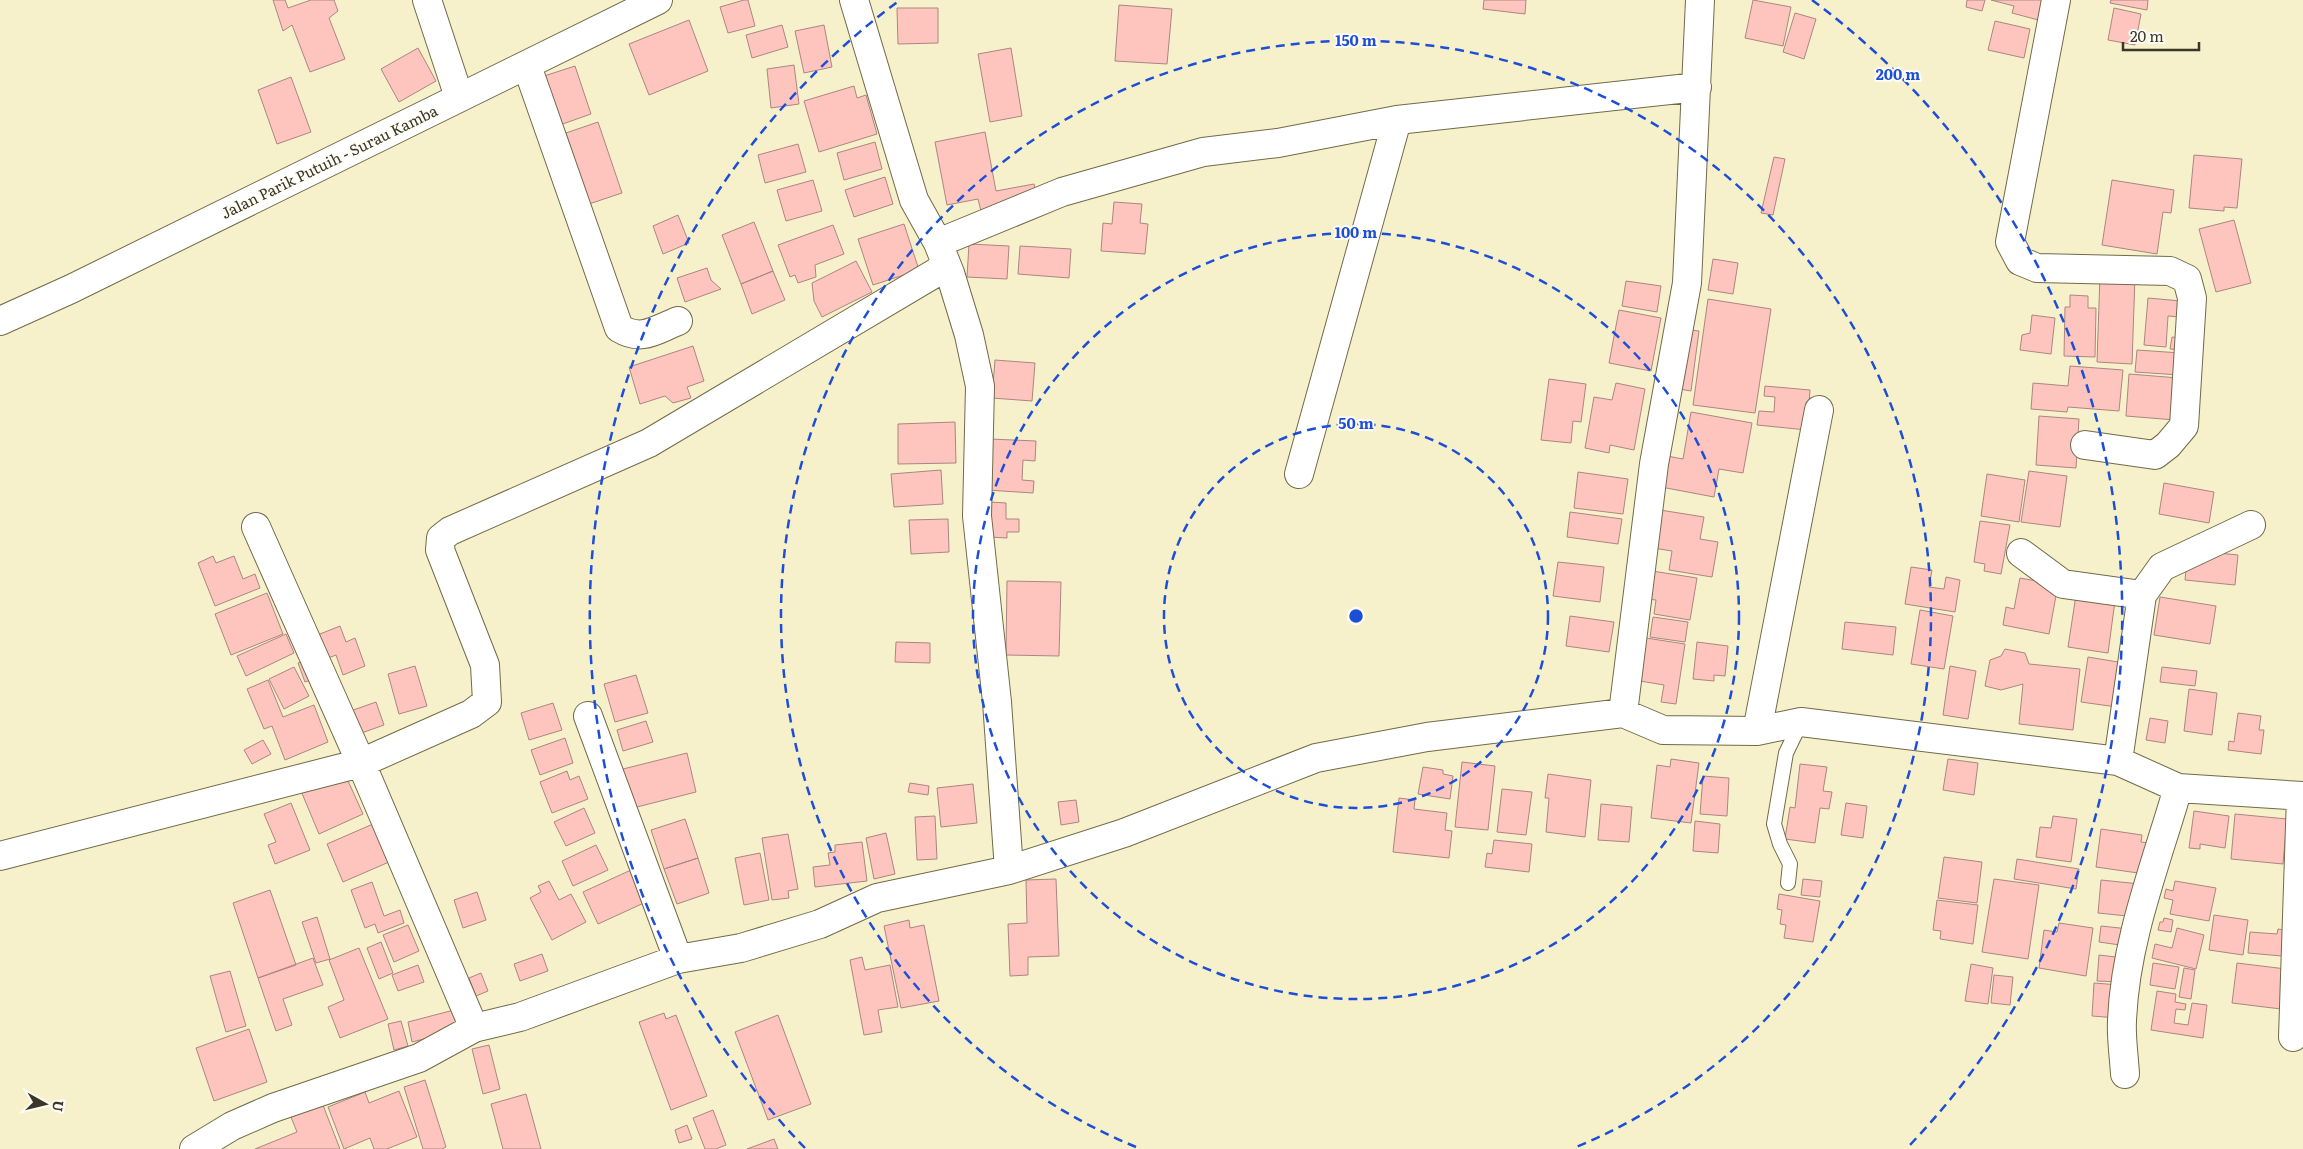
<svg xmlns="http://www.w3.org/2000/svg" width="2303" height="1149" viewBox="0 0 2303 1149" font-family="Literata,serif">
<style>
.building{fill:#fec5bf;stroke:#ac8581}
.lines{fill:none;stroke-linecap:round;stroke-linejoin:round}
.service-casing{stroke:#716a49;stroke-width:16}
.minor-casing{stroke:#716a49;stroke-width:30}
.tertiary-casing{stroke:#716a49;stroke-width:30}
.service{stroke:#fff;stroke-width:14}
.minor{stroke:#fff;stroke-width:28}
.tertiary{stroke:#fff;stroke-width:28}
.ring{fill:none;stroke:#1d4ed8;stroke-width:2.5;stroke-dasharray:9 6}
.labels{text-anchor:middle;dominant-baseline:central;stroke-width:4;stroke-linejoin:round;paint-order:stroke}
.street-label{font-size:15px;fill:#3a3728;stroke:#fefdf5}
.centre{fill:#1d4ed8;stroke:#fefdf5;stroke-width:2.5}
.ring-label{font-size:15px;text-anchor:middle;font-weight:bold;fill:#1d4ed8;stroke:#fefdf5;stroke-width:4;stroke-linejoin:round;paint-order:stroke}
</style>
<rect width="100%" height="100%" fill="#f7f1cb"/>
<path class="building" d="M 273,0 L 285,0 L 288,8 L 311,0 L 334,0 L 338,11 L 329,18 L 345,59 L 310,72 L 292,25 L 283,31 Z
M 744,0 L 748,0 L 755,26 L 728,33 L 720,7 Z
M 1484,0 L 1526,0 L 1525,14 L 1483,9 Z
M 1753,0 L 1791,7 L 1783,46 L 1745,38 Z
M 1967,0 L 1985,0 L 1982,11 L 1966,7 Z
M 1991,0 L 2047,0 L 2042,21 L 2012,13 L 2014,6 Z
M 2111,0 L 2148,0 L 2147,10 L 2110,3 Z
M 1119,5 L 1172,9 L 1167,64 L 1115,61 Z
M 897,8 L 938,8 L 938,43 L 898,44 Z
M 2114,8 L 2141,14 L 2135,45 L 2108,40 Z
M 1795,13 L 1816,19 L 1804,59 L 1783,52 Z
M 689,20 L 708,71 L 649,95 L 629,44 Z
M 1995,21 L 2030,29 L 2024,58 L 1988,50 Z
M 782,25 L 788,47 L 752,58 L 746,35 Z
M 824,25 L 832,67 L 804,73 L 795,31 Z
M 418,48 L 436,81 L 399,102 L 381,69 Z
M 1011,48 L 1022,116 L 990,122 L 978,54 Z
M 794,65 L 799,104 L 771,108 L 767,69 Z
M 575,66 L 591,114 L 554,127 L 538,78 Z
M 291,77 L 311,132 L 277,144 L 258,90 Z
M 854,86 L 857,98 L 866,95 L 877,134 L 819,152 L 804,101 Z
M 598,122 L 622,193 L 589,204 L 566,133 Z
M 985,132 L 996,191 L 1034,184 L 1037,199 L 981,211 L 978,199 L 947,205 L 935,142 Z
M 875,142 L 882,169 L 844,180 L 837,153 Z
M 798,144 L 806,172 L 765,183 L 758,155 Z
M 2194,155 L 2242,159 L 2237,208 L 2224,207 L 2224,211 L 2189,208 Z
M 1774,157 L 1785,159 L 1773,215 L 1761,213 Z
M 885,177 L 893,204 L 854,217 L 845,190 Z
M 813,180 L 822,211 L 786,221 L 777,190 Z
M 2112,180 L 2174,190 L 2171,213 L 2163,212 L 2157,254 L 2102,245 Z
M 1114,202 L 1142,204 L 1140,223 L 1148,224 L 1145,254 L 1101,251 L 1103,223 L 1112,224 Z
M 678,215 L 689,243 L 663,254 L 653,226 Z
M 2234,220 L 2251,283 L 2216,292 L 2199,229 Z
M 754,222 L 773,271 L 741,284 L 722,235 Z
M 904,224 L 919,270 L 873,285 L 858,239 Z
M 833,225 L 844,254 L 815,265 L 816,277 L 798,283 L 795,275 L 790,277 L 778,245 Z
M 969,244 L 1009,246 L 1007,279 L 967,277 Z
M 1020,246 L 1071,249 L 1069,278 L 1018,274 Z
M 1713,259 L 1738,263 L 1733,294 L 1708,290 Z
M 856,261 L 872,292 L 822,317 L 814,301 L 812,283 Z
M 707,268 L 711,280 L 721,289 L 685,302 L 677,278 Z
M 773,271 L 785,300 L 752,314 L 741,284 Z
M 2100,275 L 2135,276 L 2132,364 L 2097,362 Z
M 1626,281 L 1661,286 L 1657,312 L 1622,306 Z
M 2070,295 L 2088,296 L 2088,308 L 2096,308 L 2095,357 L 2064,356 L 2065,307 L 2070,307 Z
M 2148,298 L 2181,301 L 2180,317 L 2168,316 L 2166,347 L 2144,345 Z
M 1708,299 L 1771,309 L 1755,413 L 1693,405 Z
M 1619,310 L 1661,318 L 1651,371 L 1609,363 Z
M 2032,315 L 2055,318 L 2051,354 L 2020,350 L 2022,335 L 2030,333 Z
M 1682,329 L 1699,331 L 1691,391 L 1674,388 Z
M 2172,337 L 2183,338 L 2182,350 L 2170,349 Z
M 693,346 L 704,381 L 687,387 L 691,398 L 673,403 L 665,396 L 640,404 L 629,367 Z
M 2137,350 L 2181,353 L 2180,375 L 2135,372 Z
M 995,360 L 1035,363 L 1032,401 L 992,398 Z
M 2070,366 L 2123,370 L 2119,411 L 2068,407 L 2067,412 L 2031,409 L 2033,383 L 2068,386 Z
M 2129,374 L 2179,378 L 2175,420 L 2126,416 Z
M 1549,379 L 1586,384 L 1581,422 L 1573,421 L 1571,443 L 1541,440 Z
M 1616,383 L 1645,389 L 1634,450 L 1610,445 L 1609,453 L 1585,448 L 1594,397 L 1612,400 Z
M 1765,386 L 1810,390 L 1807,430 L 1757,425 L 1759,411 L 1774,412 L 1775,397 L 1764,396 Z
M 1691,412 L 1752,423 L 1743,473 L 1719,469 L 1714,497 L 1661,487 L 1667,456 L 1683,459 Z
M 2039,416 L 2079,419 L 2076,468 L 2036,465 Z
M 955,422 L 956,463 L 898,464 L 898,424 Z
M 990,439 L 1036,441 L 1035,461 L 1023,460 L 1022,480 L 1034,481 L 1033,493 L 987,490 Z
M 941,470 L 943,504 L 894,507 L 891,474 Z
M 2029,471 L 2067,476 L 2060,527 L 2021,522 Z
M 1578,472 L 1628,479 L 1623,514 L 1574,508 Z
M 1987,474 L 2025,480 L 2019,522 L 1981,516 Z
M 2164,483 L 2214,492 L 2209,523 L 2159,514 Z
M 989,502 L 1006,503 L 1006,519 L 1019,519 L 1019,532 L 1007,532 L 1007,538 L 989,537 Z
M 1660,510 L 1704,517 L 1700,539 L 1718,542 L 1712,577 L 1669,570 L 1672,551 L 1653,548 Z
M 1570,512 L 1622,519 L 1618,544 L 1567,537 Z
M 948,519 L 949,552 L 911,554 L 909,520 Z
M 1980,521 L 2010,525 L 2001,574 L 1984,571 L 1985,564 L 1974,562 Z
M 2188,550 L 2238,555 L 2235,585 L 2185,580 Z
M 213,556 L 216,563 L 234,556 L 243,579 L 255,574 L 260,588 L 215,606 L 198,563 Z
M 1558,562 L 1604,567 L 1600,602 L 1553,596 Z
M 1911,567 L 1932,570 L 1929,587 L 1944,589 L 1946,577 L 1960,580 L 1955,612 L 1905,604 Z
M 1652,571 L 1697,578 L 1690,620 L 1654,614 L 1656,600 L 1647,599 Z
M 2020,578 L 2058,585 L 2049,634 L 2003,625 L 2006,607 L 2014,609 Z
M 1007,581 L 1061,582 L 1059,656 L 1006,655 Z
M 267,593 L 283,634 L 231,655 L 215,614 Z
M 2076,595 L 2115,601 L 2108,653 L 2068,647 Z
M 2160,597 L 2216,606 L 2210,644 L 2154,635 Z
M 1920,610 L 1953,616 L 1944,669 L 1911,664 Z
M 1570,616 L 1614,622 L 1609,652 L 1566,646 Z
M 1653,617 L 1688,622 L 1685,642 L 1650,637 Z
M 1845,622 L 1896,627 L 1893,655 L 1842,649 Z
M 340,626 L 346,642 L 355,638 L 365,666 L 343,675 L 336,655 L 323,660 L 315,636 Z
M 286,634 L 294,653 L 246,676 L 237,656 Z
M 1646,638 L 1685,644 L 1676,704 L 1661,702 L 1664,685 L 1640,681 Z
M 896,642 L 930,643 L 930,663 L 895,662 Z
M 1697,642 L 1728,646 L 1725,676 L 1714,675 L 1714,681 L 1693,679 Z
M 2005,649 L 2025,653 L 2029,664 L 2080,669 L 2073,730 L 2019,724 L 2023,684 L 2001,690 L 1985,686 L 1990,660 L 2001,656 Z
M 2088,657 L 2130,664 L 2124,708 L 2081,702 Z
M 306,660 L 313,679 L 305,682 L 298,663 Z
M 415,666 L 427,706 L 399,714 L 388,674 Z
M 1950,666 L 1976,671 L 1968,719 L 1943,715 Z
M 294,667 L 309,696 L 284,709 L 269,679 Z
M 2162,667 L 2197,671 L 2195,686 L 2160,682 Z
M 636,675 L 648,713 L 615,722 L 604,684 Z
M 268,680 L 283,717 L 314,705 L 328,742 L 285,760 L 272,726 L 264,729 L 247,689 Z
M 2189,689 L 2217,693 L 2212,735 L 2184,731 Z
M 376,702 L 384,725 L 353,736 L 345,713 Z
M 553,703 L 562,730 L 529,740 L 521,713 Z
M 2238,713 L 2261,716 L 2259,730 L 2264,730 L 2261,754 L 2228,750 L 2229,741 L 2234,742 Z
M 2150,718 L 2168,721 L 2165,743 L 2146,740 Z
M 646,721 L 653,742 L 623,751 L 617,730 Z
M 565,738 L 573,763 L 540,775 L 531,750 Z
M 263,740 L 271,754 L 252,764 L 244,750 Z
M 687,753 L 696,792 L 633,808 L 623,769 Z
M 1671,759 L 1699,763 L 1691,823 L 1651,818 L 1657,765 L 1670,767 Z
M 1948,759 L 1978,763 L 1974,795 L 1943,790 Z
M 1462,762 L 1495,766 L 1488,830 L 1455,827 Z
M 1800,764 L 1827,767 L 1823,791 L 1832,792 L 1829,809 L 1820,808 L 1815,843 L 1785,839 L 1790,807 L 1795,808 Z
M 1423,767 L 1443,770 L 1443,774 L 1453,776 L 1450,799 L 1418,794 Z
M 567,771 L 570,780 L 579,776 L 588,799 L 552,813 L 540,782 Z
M 344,772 L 363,814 L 319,834 L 301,791 Z
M 1548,774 L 1591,780 L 1585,837 L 1546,832 L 1549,798 L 1545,798 Z
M 1703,776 L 1729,778 L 1727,816 L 1700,814 Z
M 910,783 L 929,786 L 928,795 L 908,792 Z
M 973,784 L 977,823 L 941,827 L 937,788 Z
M 1502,789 L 1532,792 L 1526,835 L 1497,832 Z
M 1399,798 L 1415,800 L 1414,809 L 1447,813 L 1445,830 L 1452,831 L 1449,858 L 1393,852 Z
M 1076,800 L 1079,822 L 1061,825 L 1058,802 Z
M 291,803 L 310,850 L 275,864 L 268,845 L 276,842 L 264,814 Z
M 1846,803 L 1867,806 L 1863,838 L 1841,835 Z
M 1601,804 L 1632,807 L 1629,842 L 1598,840 Z
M 584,808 L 595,833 L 566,846 L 554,822 Z
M 2194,811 L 2229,816 L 2225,848 L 2200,844 L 2200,849 L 2189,848 Z
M 2235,814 L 2287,819 L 2283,864 L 2231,859 Z
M 935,816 L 937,859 L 917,860 L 915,817 Z
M 2053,816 L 2077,819 L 2071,862 L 2036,857 L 2040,827 L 2051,828 Z
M 685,819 L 698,858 L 664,869 L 651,830 Z
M 1695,821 L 1720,824 L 1718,853 L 1693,851 Z
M 373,824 L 389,862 L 343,882 L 327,844 Z
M 2101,829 L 2142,835 L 2141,842 L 2149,843 L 2145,874 L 2096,867 Z
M 886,833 L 895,874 L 874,879 L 866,838 Z
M 788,834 L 798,889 L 788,891 L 789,898 L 772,900 L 762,838 Z
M 1494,840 L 1532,844 L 1529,872 L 1485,867 L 1487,853 L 1492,854 Z
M 862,842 L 867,881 L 815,887 L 813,867 L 830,865 L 828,853 L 835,852 L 835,845 Z
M 596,845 L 608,870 L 573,886 L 562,861 Z
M 760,853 L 769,900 L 744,905 L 735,858 Z
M 1944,857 L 1982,862 L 1977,903 L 1938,898 Z
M 698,858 L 709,893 L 677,904 L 664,869 Z
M 2017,859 L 2079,869 L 2076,889 L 2014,879 Z
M 631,870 L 646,902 L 598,924 L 583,892 Z
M 1056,879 L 1059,956 L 1028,957 L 1028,975 L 1010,976 L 1008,924 L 1027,923 L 1026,880 Z
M 1803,879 L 1822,881 L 1820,897 L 1801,895 Z
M 1994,879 L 2039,885 L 2028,959 L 1982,952 Z
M 2101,880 L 2140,884 L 2137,917 L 2098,913 Z
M 549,881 L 559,900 L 571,894 L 586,922 L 552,940 L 530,898 L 541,892 L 538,886 Z
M 2175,881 L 2216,888 L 2209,921 L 2170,914 L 2173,900 L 2164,898 L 2166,889 L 2173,891 Z
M 372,882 L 384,916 L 400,910 L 404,923 L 378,933 L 375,924 L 365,928 L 351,890 Z
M 270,890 L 296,965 L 258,978 L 233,903 Z
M 477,892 L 486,920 L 463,928 L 454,900 Z
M 1779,894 L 1820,901 L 1813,942 L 1784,938 L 1786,925 L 1780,924 L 1782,910 L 1777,909 Z
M 1937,900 L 1978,905 L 1973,944 L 1940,939 L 1941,931 L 1933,930 Z
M 2214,915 L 2248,920 L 2243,955 L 2209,950 Z
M 317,917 L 330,959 L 316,963 L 302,922 Z
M 2164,918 L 2173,920 L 2171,932 L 2158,930 L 2160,922 L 2163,922 Z
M 909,920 L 910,928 L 924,925 L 939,1001 L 901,1008 L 884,926 Z
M 2059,923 L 2093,928 L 2086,976 L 2039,968 L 2044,930 L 2057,932 Z
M 408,925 L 419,951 L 394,962 L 383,935 Z
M 2101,926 L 2129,929 L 2127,946 L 2099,942 Z
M 2177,928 L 2204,935 L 2196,969 L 2152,958 L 2155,944 L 2172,948 Z
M 2278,929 L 2285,930 L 2293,957 L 2248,953 L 2250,932 L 2277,934 Z
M 381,942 L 393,973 L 379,979 L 367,948 Z
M 359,948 L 388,1019 L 340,1038 L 328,1007 L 344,1000 L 329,960 Z
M 542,954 L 548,971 L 520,981 L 514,964 Z
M 2099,955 L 2124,958 L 2122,982 L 2097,981 Z
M 862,957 L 865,970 L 890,965 L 898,1007 L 878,1010 L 882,1032 L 864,1035 L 850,960 Z
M 313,958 L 323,985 L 283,999 L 292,1025 L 276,1031 L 258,978 Z
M 2153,963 L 2179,967 L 2175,989 L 2150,985 Z
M 2237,963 L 2286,969 L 2281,1009 L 2232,1003 Z
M 1971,964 L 1993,968 L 1988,1004 L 1965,1001 Z
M 418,965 L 424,982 L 398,991 L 392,975 Z
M 2184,968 L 2195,970 L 2191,999 L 2179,997 Z
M 230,971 L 246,1026 L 226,1032 L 210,976 Z
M 481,973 L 488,991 L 476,996 L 469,978 Z
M 1994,975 L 2013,977 L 2010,1005 L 1991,1003 Z
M 2094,983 L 2120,985 L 2118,1018 L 2092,1016 Z
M 2157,991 L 2176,994 L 2175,1002 L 2186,1004 L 2185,1010 L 2176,1009 L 2174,1023 L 2188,1025 L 2192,1003 L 2207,1005 L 2203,1038 L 2151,1030 Z
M 454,1010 L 459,1030 L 412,1042 L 408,1022 Z
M 664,1013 L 666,1019 L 676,1015 L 707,1096 L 671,1110 L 639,1022 Z
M 778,1015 L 811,1104 L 768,1120 L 735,1032 Z
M 401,1021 L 408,1046 L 394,1050 L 388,1024 Z
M 249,1029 L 267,1082 L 214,1101 L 196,1048 Z
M 489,1045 L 500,1089 L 483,1094 L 472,1049 Z
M 425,1080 L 446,1147 L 442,1149 L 423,1149 L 404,1087 Z
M 399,1091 L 417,1137 L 387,1149 L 374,1149 L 370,1138 L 344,1149 L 328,1107 L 365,1092 L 369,1103 Z
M 526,1094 L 541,1149 L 503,1149 L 491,1104 Z
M 321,1100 L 340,1149 L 255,1149 L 297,1132 L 289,1112 Z
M 713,1110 L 726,1145 L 716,1149 L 705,1149 L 693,1118 Z
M 687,1125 L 692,1139 L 679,1143 L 675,1130 Z
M 774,1139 L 778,1149 L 747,1149 Z"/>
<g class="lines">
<defs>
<path id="service" d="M 1788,883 L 1790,864 L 1780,844 L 1774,824 L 1786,753 L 1801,722"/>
<path id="minor" d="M 427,0 L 459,97
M 854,0 L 914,200 L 938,243 L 950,273 L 969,335 L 980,386 L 977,516 L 997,702 L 1009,870
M 2056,0 L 2010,242 L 2020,261 L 2037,268 L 2170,271 L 2187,279 L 2192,298 L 2184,426 L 2168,445 L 2155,455 L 2085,445
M 527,66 L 619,328 C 642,342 655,330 678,321
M 938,243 L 1062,192 L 1203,152 L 1278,143 L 1397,120 L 1697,87
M 1299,474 L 1397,120
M 256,527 L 361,763 L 474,1028
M 2021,553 L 2063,584 L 2142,595
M 1623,713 L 1654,464 L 1687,283 L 1700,0
M 588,716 L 678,959
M 1757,731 L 1819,410
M 2118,761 L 2142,595 L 2162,567 L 2251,525
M 0,856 L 361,763 L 471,714 L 487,702 L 485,665 L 440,550 L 441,538 L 450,531 L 649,443 L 947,266
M 2293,1037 L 2301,796
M 2125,1074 C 2124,1056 2121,1038 2122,1021 C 2125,941 2156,864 2178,788
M 194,1149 L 232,1126 L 273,1108 L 419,1058 L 474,1028 L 520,1017 L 678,959 L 741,948 L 820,924 L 877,898 L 1009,870 L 1124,833 L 1316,758 L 1427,737 L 1623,713 L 1663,730 L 1757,731 L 1801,722 L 2118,761 L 2178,788 L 2303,796"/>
<path id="tertiary" d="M 0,321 L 71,289 L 658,0"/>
</defs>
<use href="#service" class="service-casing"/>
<use href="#minor" class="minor-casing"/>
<use href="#tertiary" class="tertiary-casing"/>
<use href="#service" class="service"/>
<use href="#minor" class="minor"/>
<use href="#tertiary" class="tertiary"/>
</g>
<g class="ring">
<circle cx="1356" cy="616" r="192"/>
<circle cx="1356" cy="616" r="383"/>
<path d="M1136 1147A575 575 0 1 1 1576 1147"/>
<path d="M805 1148A766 766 0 0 1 900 0M1812 0A766 766 0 0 1 1907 1148"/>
</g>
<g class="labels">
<g class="street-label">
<text transform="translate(329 161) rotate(-26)">Jalan Parik Putuih - Surau Kamba</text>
</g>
</g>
<circle cx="1356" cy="616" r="8" class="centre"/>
<g class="ring-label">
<text x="1356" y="46">150 m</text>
<text x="1898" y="80">200 m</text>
<text x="1356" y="238">100 m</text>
<text x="1356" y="429">50 m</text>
</g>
<g transform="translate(45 1104) rotate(98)" stroke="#fefdf5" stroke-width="4" paint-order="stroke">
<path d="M0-4L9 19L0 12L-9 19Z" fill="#3a3728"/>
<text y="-8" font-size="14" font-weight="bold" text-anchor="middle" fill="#3a3728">U</text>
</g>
<path d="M2123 42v8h76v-8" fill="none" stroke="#3a3728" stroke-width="2.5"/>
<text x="2130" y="42" font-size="15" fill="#3a3728" stroke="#fefdf5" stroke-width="4" paint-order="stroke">20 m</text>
</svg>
